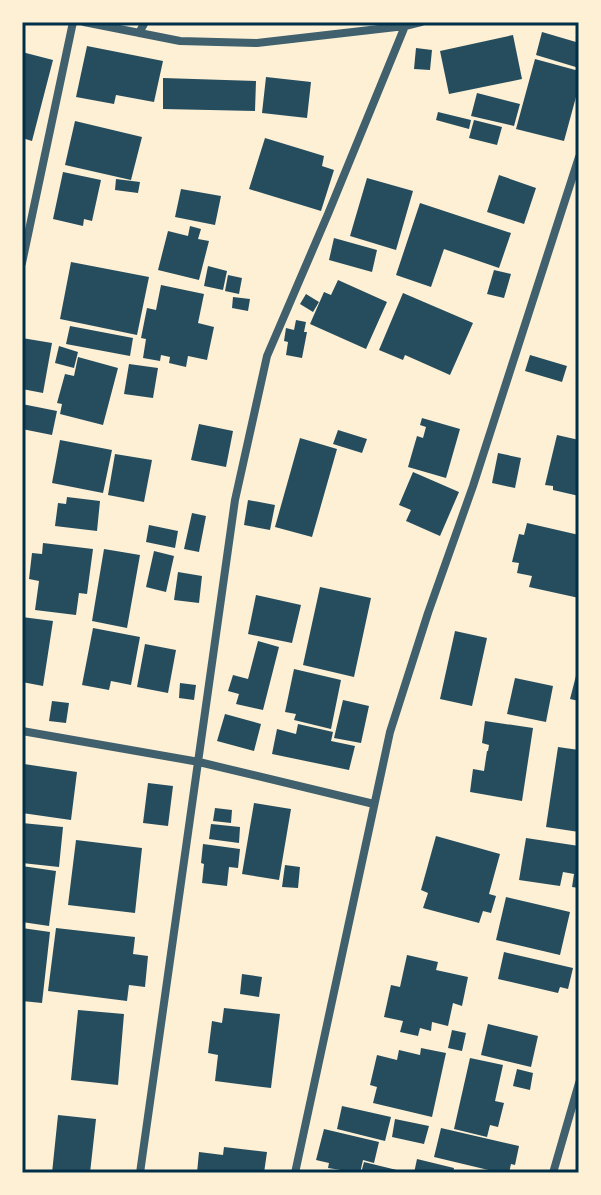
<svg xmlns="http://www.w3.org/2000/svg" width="601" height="1195" viewBox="0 0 601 1195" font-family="Quicksand,sans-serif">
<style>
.building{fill:#264d5e}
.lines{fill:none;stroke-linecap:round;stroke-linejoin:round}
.minor{stroke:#3f606c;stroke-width:8}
.neatline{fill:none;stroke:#003049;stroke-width:3}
</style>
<rect width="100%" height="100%" fill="#fdf0d5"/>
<path class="building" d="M 542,32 L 576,42 L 579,35 L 579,68 L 536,55 Z
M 513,35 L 522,79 L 449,94 L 440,51 Z
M 87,46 L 163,61 L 154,102 L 116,95 L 114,104 L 76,97 Z
M 416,48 L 432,50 L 430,70 L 414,69 Z
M 22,52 L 53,60 L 32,141 L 22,138 Z
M 535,59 L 579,71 L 579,86 L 564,141 L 516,129 Z
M 266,77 L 311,82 L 307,118 L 262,113 Z
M 163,78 L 256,81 L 255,111 L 163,109 Z
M 477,93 L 520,104 L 514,126 L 471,116 Z
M 438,112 L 471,120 L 469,129 L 436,120 Z
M 474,120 L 502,127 L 497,145 L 469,138 Z
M 75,121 L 142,137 L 131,180 L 65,165 Z
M 265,138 L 324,156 L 322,166 L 334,170 L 321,211 L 249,189 Z
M 63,172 L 101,180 L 92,221 L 84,219 L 83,226 L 53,219 Z
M 499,175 L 536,188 L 524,224 L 487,212 Z
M 367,178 L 413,191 L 396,250 L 350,236 Z
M 116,179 L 140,182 L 138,193 L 115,190 Z
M 181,189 L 221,196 L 215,225 L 175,217 Z
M 420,203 L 511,233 L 499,268 L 444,249 L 431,287 L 396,275 Z
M 190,226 L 201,229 L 198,239 L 209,241 L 199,280 L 158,270 L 168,231 L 188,236 Z
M 334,238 L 377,250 L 372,272 L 329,260 Z
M 71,262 L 149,277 L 137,335 L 60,319 Z
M 208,266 L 227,271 L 223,290 L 204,286 Z
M 494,270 L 511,274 L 504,298 L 487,294 Z
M 228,275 L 242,278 L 239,294 L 225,291 Z
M 338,280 L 387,302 L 366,349 L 310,324 L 324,292 L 331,295 Z
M 161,285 L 204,294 L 198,323 L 214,327 L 207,360 L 188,356 L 186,367 L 169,363 L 170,357 L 161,355 L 160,361 L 143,358 L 146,339 L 141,338 L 147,308 L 156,310 Z
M 403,293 L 473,323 L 450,375 L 405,355 L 403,360 L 379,350 Z
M 306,294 L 319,302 L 313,312 L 300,304 Z
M 233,297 L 250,299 L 248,311 L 232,308 Z
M 296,320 L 306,322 L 304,332 L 307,332 L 302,358 L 286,355 L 288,342 L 284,341 L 286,328 L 294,330 Z
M 70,326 L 133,338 L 130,356 L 66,344 Z
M 22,338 L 52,343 L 43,393 L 22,389 Z
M 59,346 L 78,352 L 74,368 L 55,363 Z
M 530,355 L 567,366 L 562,382 L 525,371 Z
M 78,357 L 118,368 L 103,425 L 60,414 L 62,404 L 57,403 L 65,374 L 74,376 Z
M 129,364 L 158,368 L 153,398 L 124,394 Z
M 22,404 L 57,411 L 52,435 L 22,429 Z
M 422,418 L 460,429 L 446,478 L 408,467 L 417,436 L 423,438 L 426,427 L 420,425 Z
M 199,424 L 233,431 L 226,467 L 191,460 Z
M 338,430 L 367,439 L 362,453 L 333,444 Z
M 557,435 L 579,440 L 579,496 L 553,490 L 553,486 L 545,485 Z
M 300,438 L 337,449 L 312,537 L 275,527 Z
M 60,440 L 112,450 L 103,493 L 52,483 Z
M 498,453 L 521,458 L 515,488 L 492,483 Z
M 115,454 L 152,460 L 144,502 L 108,495 Z
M 413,472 L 459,492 L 440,536 L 406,521 L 411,510 L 399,505 Z
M 67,497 L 100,501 L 97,531 L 55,526 L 58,503 L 66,504 Z
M 248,500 L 275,505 L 270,530 L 244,525 Z
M 192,513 L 206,516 L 199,552 L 184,549 Z
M 527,523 L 579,535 L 579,598 L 529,587 L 532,576 L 517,573 L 519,563 L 512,562 L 519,534 L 524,535 Z
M 149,525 L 178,531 L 175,548 L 146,542 Z
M 43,543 L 93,549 L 87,594 L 79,593 L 76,615 L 35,610 L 39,581 L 29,579 L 32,553 L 42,554 Z
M 104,549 L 140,555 L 127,628 L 92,621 Z
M 154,551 L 174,556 L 166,592 L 146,587 Z
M 178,572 L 202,576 L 199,603 L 174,600 Z
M 320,587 L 371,598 L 354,677 L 303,665 Z
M 256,595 L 301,605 L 292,643 L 248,634 Z
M 22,617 L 53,621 L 43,686 L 22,682 Z
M 93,628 L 140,637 L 131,685 L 111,681 L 109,690 L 82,685 Z
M 455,631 L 487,638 L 472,706 L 440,699 Z
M 258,641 L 279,647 L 263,710 L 236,704 L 239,694 L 228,691 L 233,675 L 248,679 Z
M 145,644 L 176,650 L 168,693 L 137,687 Z
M 578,668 L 579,668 L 579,701 L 570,699 Z
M 294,669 L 341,680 L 331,729 L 294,720 L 296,714 L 285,712 Z
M 515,678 L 553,686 L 546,722 L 507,714 Z
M 180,683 L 196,685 L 194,700 L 179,698 Z
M 343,700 L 369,706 L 361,743 L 334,738 Z
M 52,701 L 69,703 L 66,723 L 49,721 Z
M 225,714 L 261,724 L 254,751 L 217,741 Z
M 485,721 L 533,728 L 522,801 L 470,792 L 473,769 L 484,771 L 487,751 L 488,751 L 489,745 L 482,743 Z
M 298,724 L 333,732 L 331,741 L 355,746 L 349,770 L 272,754 L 277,729 L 296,734 Z
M 558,747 L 579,750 L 579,832 L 546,827 Z
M 24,764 L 77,772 L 71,820 L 22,813 L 22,779 Z
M 148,783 L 173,786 L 168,826 L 143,823 Z
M 254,803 L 291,809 L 279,880 L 242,874 Z
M 215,808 L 232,810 L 231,823 L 213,821 Z
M 22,823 L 63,827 L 59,867 L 22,863 Z
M 211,824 L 240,827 L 239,843 L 209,839 Z
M 436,836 L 500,854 L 489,894 L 496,896 L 491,913 L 483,911 L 479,923 L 423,908 L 428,893 L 421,890 Z
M 526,838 L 579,846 L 579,888 L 572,887 L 574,874 L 563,872 L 560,886 L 519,880 Z
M 76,840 L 142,848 L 135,913 L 68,905 Z
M 203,844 L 240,849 L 238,868 L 229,867 L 227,886 L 202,883 L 204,864 L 201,863 Z
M 285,865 L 300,867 L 298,888 L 282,887 Z
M 22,866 L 56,871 L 49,926 L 22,922 Z
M 506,897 L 570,912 L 560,955 L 496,940 Z
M 22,928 L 50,932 L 42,1003 L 22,1001 Z
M 56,928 L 135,937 L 133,954 L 148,956 L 145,987 L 129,985 L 127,1001 L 48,991 Z
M 504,952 L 573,968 L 568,989 L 560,987 L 558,993 L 498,979 Z
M 407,955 L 438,962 L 436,970 L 468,977 L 462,1006 L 453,1003 L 448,1026 L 432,1022 L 431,1031 L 420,1028 L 418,1036 L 400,1032 L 403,1021 L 384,1017 L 391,985 L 400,987 Z
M 242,974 L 262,977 L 259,997 L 240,994 Z
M 224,1008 L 280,1014 L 271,1088 L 215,1081 L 218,1055 L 208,1053 L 212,1021 L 222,1023 Z
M 78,1010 L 124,1014 L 118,1085 L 71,1080 Z
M 488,1024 L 538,1036 L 531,1067 L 481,1055 Z
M 452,1030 L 466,1033 L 462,1051 L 448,1048 Z
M 421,1048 L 446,1053 L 432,1117 L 373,1103 L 377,1087 L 370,1085 L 377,1055 L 397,1060 L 399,1050 L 420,1055 Z
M 470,1058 L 503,1065 L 495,1101 L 504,1103 L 498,1127 L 490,1125 L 487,1137 L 454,1129 Z
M 517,1069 L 533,1073 L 530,1090 L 513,1086 Z
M 342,1106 L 391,1117 L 385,1141 L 337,1129 Z
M 58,1115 L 96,1119 L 90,1173 L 52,1173 Z
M 395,1119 L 429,1126 L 424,1144 L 392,1137 Z
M 441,1128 L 519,1146 L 515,1165 L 511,1164 L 509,1173 L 501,1173 L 434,1157 Z
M 324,1129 L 379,1142 L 374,1163 L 363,1160 L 360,1173 L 328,1168 L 329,1163 L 316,1160 Z
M 224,1147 L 267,1152 L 264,1173 L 197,1173 L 199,1152 L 223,1155 Z
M 417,1159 L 454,1168 L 453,1173 L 414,1173 Z
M 364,1162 L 405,1172 L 405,1173 L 361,1173 Z"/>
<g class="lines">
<path class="minor" d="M 84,22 L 180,41 L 217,42 L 257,43 L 405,26 L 421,22
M 139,33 L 145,22
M 22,263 L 73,22
M 22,731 L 199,762 L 374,804
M 140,1173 L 235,500 L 267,356 L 328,214 L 405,26
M 295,1173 L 390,732 L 428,613 L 473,486 L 579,157
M 553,1173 L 579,1083"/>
</g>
<rect width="601" height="1195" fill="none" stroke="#fdf0d5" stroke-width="48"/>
<rect x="24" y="24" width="553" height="1147" class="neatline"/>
</svg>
